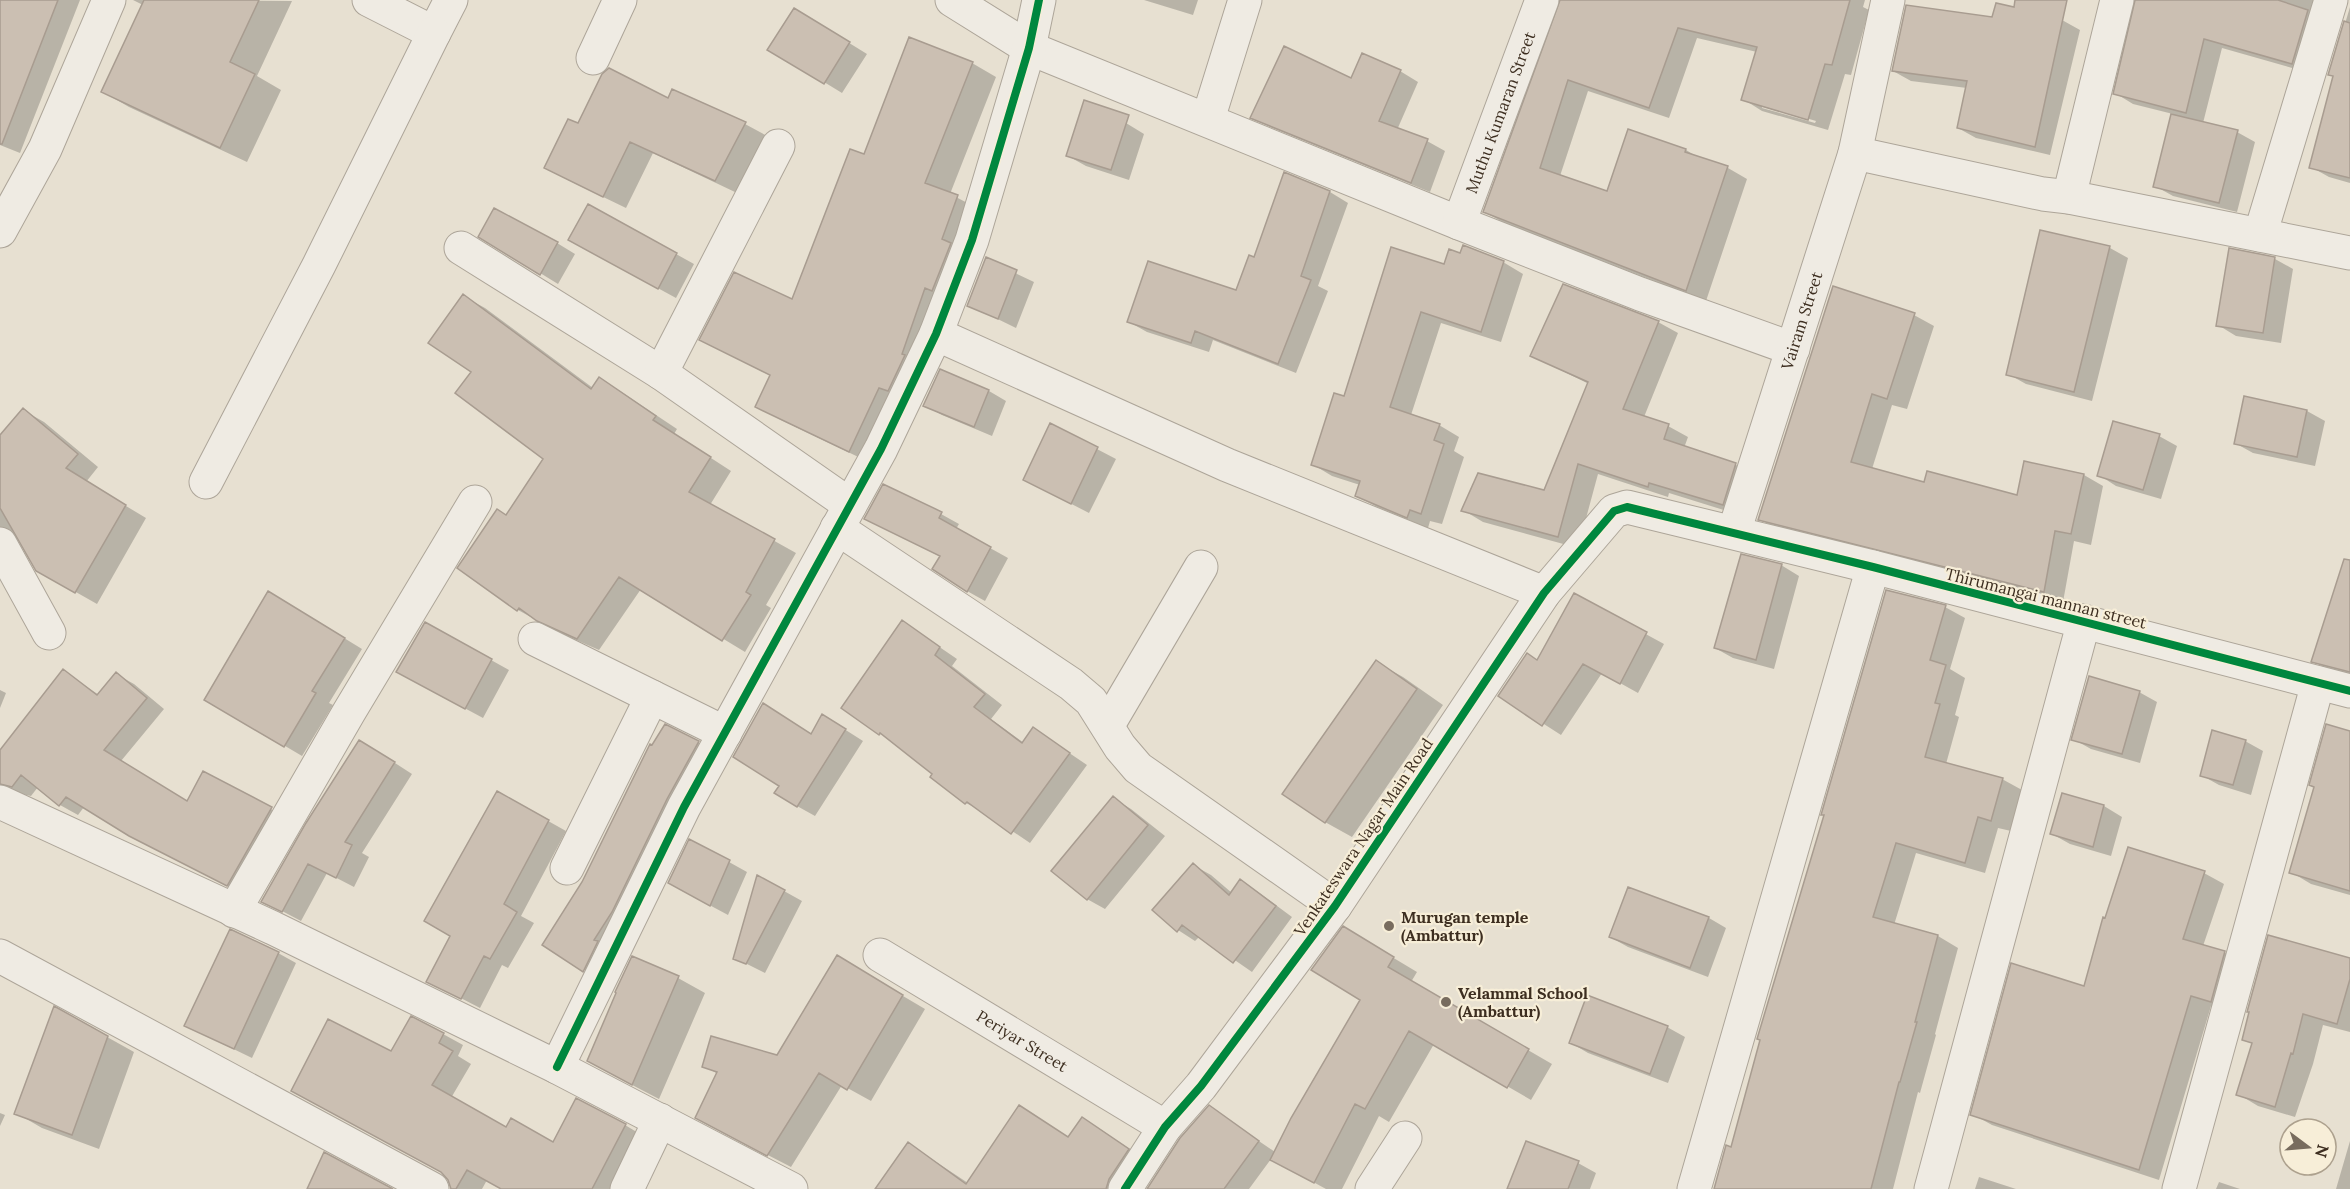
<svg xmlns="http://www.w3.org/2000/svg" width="2350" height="1189" viewBox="0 0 2350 1189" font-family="Lora,serif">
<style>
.shadow{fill:#0003;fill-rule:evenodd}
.building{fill:#cbbfb2;stroke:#a89c90;stroke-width:1.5}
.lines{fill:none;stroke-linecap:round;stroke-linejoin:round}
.street-casing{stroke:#ada599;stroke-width:35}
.street{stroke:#efebe3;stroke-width:33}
.cycleway-casing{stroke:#f7eed8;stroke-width:11}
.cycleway{stroke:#00873e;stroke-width:8}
.poi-dot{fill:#786c5e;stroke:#f7eed8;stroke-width:2}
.labels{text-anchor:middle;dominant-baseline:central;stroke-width:4.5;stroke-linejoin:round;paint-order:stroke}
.street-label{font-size:16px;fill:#3d2e20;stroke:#f7eed8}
.poi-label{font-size:16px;font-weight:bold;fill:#3d2e20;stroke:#f7eed8;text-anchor:start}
</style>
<rect width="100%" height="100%" fill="#e7e0d1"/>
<path class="shadow" d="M 0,0 L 80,0 L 20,153 L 0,145 Z
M 133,0 L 292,1 L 257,76 L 281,90 L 247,162 L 129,107 L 103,92 L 143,5 Z
M 1144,0 L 1198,0 L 1193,15 Z
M 1566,0 L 1865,0 L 1863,7 L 1869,10 L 1851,75 L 1845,74 L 1828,130 L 1762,111 L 1743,99 L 1757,52 L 1697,38 L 1669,118 L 1588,91 L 1560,176 L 1608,193 L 1629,131 L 1686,150 L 1701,159 L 1728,168 L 1747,179 L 1706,301 L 1504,223 L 1485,212 ZM 1762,105 L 1816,121 L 1815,123 L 1762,108 Z
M 2137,0 L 2334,0 L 2310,73 L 2222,48 L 2203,123 L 2237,132 L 2255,142 L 2237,212 L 2173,196 L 2155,186 L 2173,114 L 2133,104 L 2115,93 Z
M 2350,7 L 2350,183 L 2329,177 L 2311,167 L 2334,77 L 2330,74 Z
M 1994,19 L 2062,20 L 2080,30 L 2050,155 L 1976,138 L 1958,128 L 1967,88 L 1911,81 L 1893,71 Z
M 812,20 L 867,54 L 842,93 L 770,49 Z
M 972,63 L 996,77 L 950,194 L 981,210 L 873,464 L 781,420 L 757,406 L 771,376 L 701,340 L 793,301 L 864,156 Z
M 1400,71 L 1418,82 L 1397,130 L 1427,141 L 1445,151 L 1430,192 L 1270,127 L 1252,117 L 1352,80 Z
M 673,91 L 745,124 L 767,136 L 737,193 L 653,153 L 626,208 L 568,180 L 578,125 L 669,100 Z
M 1126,123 L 1144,134 L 1129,180 L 1086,166 L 1068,156 Z
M 1284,174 L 1330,192 L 1348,203 L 1318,286 L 1328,291 L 1296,373 L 1213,340 L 1209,352 L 1147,332 L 1129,322 L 1237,291 L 1255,259 Z
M 2042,232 L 2110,248 L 2128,258 L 2092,401 L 2026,384 L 2008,374 Z
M 480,236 L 557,243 L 575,254 L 558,284 Z
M 588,250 L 676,254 L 694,264 L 676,298 Z
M 2230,250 L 2275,259 L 2293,269 L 2281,343 L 2236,336 L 2218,325 Z
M 986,259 L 1034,282 L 1016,328 L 969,305 Z
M 1503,262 L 1523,274 L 1501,342 L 1441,323 L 1411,415 L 1439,425 L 1459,437 L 1454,451 L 1464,457 L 1442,524 L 1430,521 L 1428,528 L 1377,507 L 1357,496 L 1360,485 L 1332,476 L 1312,464 L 1345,398 L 1445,266 Z
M 1834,288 L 1914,315 L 1934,326 L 1907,409 L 1892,405 L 1872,469 L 1925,484 L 2018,497 L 2025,463 L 2084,475 L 2103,486 L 2091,545 L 2074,541 L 2063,602 L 1779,530 L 1759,519 Z
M 463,296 L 485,308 L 593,388 L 599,379 L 620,391 L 677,429 L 674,434 L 731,471 L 710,505 L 796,553 L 766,605 L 771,608 L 745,652 L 641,589 L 599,650 L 560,633 L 518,610 L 459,567 L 507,517 L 545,459 L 473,372 Z
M 1658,322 L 1678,333 L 1644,417 L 1668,426 L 1688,437 L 1684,448 L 1736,465 L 1756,476 L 1743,516 L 1669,493 L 1668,497 L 1598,474 L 1578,548 L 1483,522 L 1463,510 L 1545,492 L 1589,384 L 1532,356 Z
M 941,371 L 989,391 L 1006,401 L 992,436 L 942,415 L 924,405 Z
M 23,410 L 44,422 L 98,467 L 86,482 L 146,518 L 97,604 L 37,570 L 22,537 L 12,539 L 0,561 L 0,437 Z
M 2307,411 L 2325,421 L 2315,466 L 2253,453 L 2235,443 Z
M 1051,425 L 1116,459 L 1089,513 L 1025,480 Z
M 2159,436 L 2177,446 L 2161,499 L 2116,486 L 2099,475 Z
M 941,514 L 959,524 L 956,529 L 1008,558 L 985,601 L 967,591 L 941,557 L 866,518 Z
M 1781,565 L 1799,576 L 1774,669 L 1733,658 L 1715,648 Z
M 2350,568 L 2350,678 L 2333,673 L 2313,661 Z
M 1574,595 L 1664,644 L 1638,693 L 1602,673 L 1561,735 L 1500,696 L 1538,661 Z
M 287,603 L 362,649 L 329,703 L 333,705 L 302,756 L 206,699 Z
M 1945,607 L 1965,618 L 1950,669 L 1965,678 L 1955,715 L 1959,717 L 1946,764 L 2002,779 L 2022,790 L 2011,831 L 1998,828 L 1985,873 L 1916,853 L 1894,925 L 1938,936 L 1958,948 L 1935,1034 L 1936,1035 L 1920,1093 L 1918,1092 L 1893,1189 L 1715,1189 Z
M 903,622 L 957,659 L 952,666 L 1002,705 L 991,719 L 1024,743 L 1034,729 L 1087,765 L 1030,843 L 984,812 L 966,803 L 934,773 L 894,742 L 843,708 Z
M 491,660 L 509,670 L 483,718 L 416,682 Z
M 1376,662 L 1403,677 L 1443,705 L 1352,837 L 1325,822 Z
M 63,671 L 99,695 L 116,674 L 134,684 L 164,709 L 121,761 L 188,802 L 204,773 L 289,819 L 245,895 L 149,845 L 84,807 L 78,815 L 60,805 L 38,787 L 31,796 L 16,793 L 0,797 L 0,753 Z
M 0,690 L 6,693 L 0,708 Z
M 2139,692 L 2157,702 L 2140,763 L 2091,749 L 2073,739 Z
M 841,727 L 863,741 L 815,816 L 797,806 L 812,735 Z
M 2350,733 L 2350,895 L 2311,884 L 2291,872 Z
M 2245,741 L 2263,751 L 2251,795 L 2219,785 L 2201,775 Z
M 698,742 L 716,753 L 601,980 L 584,970 L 584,882 Z
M 378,752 L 412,774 L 362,853 L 369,857 L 354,887 L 327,873 L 301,921 L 263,901 Z
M 498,793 L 566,831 L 521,916 L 534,923 L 508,968 L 502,965 L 480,1008 L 428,981 L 452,935 Z
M 2063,795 L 2104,806 L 2122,817 L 2111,856 L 2070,844 L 2052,834 Z
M 1113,798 L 1131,809 L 1165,836 L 1105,909 L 1087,899 Z
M 2129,849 L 2204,873 L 2224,884 L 2203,946 L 2224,952 L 2244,963 L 2230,1012 L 2211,1006 L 2159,1180 L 1992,1125 L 1972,1114 L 2085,988 Z
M 729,862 L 747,872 L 728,915 L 687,893 Z
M 1193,865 L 1211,875 L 1232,893 L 1241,881 L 1258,892 L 1292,917 L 1252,972 L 1200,936 L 1195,941 L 1178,930 Z
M 1629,888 L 1709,918 L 1726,928 L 1708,977 L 1628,947 L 1610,937 Z
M 784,891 L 802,901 L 765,973 L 735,958 Z
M 1367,942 L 1417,972 L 1411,982 L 1552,1064 L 1531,1100 L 1434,1044 L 1389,1122 L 1379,1116 L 1342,1189 L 1326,1189 L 1271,1159 L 1249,1189 L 1149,1189 L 1209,1107 L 1275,1152 L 1362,1000 Z
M 278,953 L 296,963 L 252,1058 L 186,1026 Z
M 837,957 L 925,1009 L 871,1101 L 842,1085 L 791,1167 L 719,1130 L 718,1074 L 704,1066 L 778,1057 Z
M 633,958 L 678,978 L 705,993 L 659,1099 L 615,1076 Z
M 2350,959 L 2350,1032 L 2323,1025 L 2313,1064 L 2295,1117 L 2258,1106 L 2238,1094 L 2253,1044 L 2244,1039 Z
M 55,1008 L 134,1052 L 99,1149 L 42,1128 L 16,1113 Z
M 1667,1027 L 1685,1037 L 1668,1083 L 1588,1053 L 1571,1043 Z
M 443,1034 L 463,1045 L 458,1056 L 471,1064 L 451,1098 L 507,1129 L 554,1144 L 625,1125 L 645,1137 L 618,1189 L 503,1189 L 487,1180 L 482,1189 L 452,1189 L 391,1053 Z
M 0,1113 L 5,1115 L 0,1126 Z
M 1100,1129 L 1146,1160 L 1127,1189 L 876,1189 L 909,1144 L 968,1183 L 1070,1138 Z
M 2350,1141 L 2350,1189 L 2336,1189 Z
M 1527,1143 L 1578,1163 L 1596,1173 L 1590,1189 L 1509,1189 Z
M 1979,1177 L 2016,1189 L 1975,1189 Z
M 2219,1182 L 2240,1189 L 2216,1189 Z"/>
<path class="building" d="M 0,0 L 58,0 L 2,144 L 0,144 Z
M 144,0 L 259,0 L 230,62 L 255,74 L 220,148 L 101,92 Z
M 1560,0 L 1850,0 L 1832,65 L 1825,64 L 1808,120 L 1741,100 L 1757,47 L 1678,28 L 1649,108 L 1568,80 L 1540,168 L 1607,191 L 1628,129 L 1686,149 L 1685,152 L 1728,166 L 1686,291 L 1483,212 Z
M 2015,0 L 2067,0 L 2035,147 L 1957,128 L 1967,81 L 1892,71 L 1906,5 L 1992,17 L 1996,3 L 2014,7 Z
M 2135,0 L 2278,0 L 2308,10 L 2292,64 L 2204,39 L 2186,113 L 2113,94 Z
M 794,8 L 850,42 L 824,84 L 767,50 Z
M 2344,21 L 2350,23 L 2350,178 L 2309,168 L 2333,76 L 2328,75 Z
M 909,37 L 973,62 L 925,183 L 958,195 L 942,239 L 951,243 L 932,291 L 925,288 L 902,354 L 905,355 L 888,391 L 879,388 L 849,452 L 755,407 L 770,375 L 699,340 L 734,272 L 792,299 L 850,149 L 864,154 Z
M 1284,46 L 1351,78 L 1362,53 L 1401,70 L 1379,121 L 1428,139 L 1411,183 L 1250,118 Z
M 609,68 L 668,98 L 672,89 L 746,122 L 715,181 L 630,142 L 603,197 L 544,168 L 568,119 L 578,123 L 602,74 Z
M 1084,100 L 1129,115 L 1111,170 L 1066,156 Z
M 2171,114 L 2238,130 L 2219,203 L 2153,187 Z
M 1284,172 L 1330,191 L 1301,276 L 1311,280 L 1278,364 L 1195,331 L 1191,343 L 1127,322 L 1148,261 L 1236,290 L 1249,255 L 1254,257 Z
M 588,204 L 677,253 L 658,289 L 568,240 Z
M 494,208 L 558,242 L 540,275 L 478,237 Z
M 2040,230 L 2110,246 L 2074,392 L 2006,375 Z
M 1463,245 L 1504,261 L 1481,332 L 1421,312 L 1390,407 L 1440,424 L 1434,440 L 1444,444 L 1421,514 L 1410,510 L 1407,518 L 1355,496 L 1360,481 L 1311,465 L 1334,393 L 1344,396 L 1391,247 L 1444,264 L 1449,249 L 1460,253 Z
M 2229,248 L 2275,257 L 2263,333 L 2216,326 Z
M 986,257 L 1017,270 L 998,319 L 967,306 Z
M 1563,284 L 1659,321 L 1623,409 L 1669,424 L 1664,439 L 1736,463 L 1723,505 L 1649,483 L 1648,487 L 1578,464 L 1558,537 L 1461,511 L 1478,473 L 1544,490 L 1588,382 L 1530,356 Z
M 1833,286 L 1915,313 L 1887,399 L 1872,394 L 1851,462 L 1924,482 L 1927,471 L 2017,495 L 2024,461 L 2084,474 L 2071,534 L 2055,531 L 2044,592 L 1758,520 Z
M 463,294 L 591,389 L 599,377 L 656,416 L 653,420 L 711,457 L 689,492 L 775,539 L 746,592 L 751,595 L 722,641 L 619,577 L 577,639 L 537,621 L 519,608 L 517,611 L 457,568 L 497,509 L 506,515 L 543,459 L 455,393 L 471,372 L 428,343 Z
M 940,369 L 989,390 L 974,427 L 923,406 Z
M 2244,396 L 2307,410 L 2297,457 L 2234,444 Z
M 23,408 L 78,454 L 66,468 L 126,505 L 75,593 L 36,571 L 0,508 L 0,435 Z
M 2113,421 L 2160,434 L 2143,490 L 2097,476 Z
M 1050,423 L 1098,447 L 1071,504 L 1023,480 Z
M 883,484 L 942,512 L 939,518 L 991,547 L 967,592 L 932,569 L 940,556 L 864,519 Z
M 1741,554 L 1782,564 L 1756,660 L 1714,648 Z
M 2344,559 L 2350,560 L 2350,672 L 2311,662 Z
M 1886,590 L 1946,605 L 1930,660 L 1946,665 L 1935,703 L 1940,704 L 1925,757 L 2003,778 L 1991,821 L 1978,817 L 1965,863 L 1896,843 L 1873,917 L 1938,935 L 1915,1022 L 1917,1022 L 1900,1082 L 1899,1082 L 1871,1189 L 1714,1189 L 1726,1145 L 1731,1147 L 1760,1040 L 1757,1039 L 1824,815 L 1821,815 Z
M 268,591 L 345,638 L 312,691 L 316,693 L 284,747 L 204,700 Z
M 1574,593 L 1647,632 L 1620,684 L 1583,664 L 1542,726 L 1498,696 L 1527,653 L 1537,660 Z
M 902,620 L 940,647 L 935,655 L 985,694 L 974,707 L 1022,743 L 1033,727 L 1070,753 L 1011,834 L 967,802 L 965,804 L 930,777 L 932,774 L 880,733 L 879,735 L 841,708 Z
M 425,622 L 492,659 L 465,709 L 396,672 Z
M 1376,660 L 1417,689 L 1325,823 L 1282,794 Z
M 63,669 L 97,695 L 116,672 L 147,698 L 104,750 L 187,801 L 203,771 L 272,807 L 227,886 L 129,836 L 66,797 L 59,806 L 21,775 L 12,787 L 0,784 L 0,750 Z
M 2089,676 L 2140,691 L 2122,754 L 2071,740 Z
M 763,703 L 811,734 L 822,714 L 846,729 L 797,807 L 774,793 L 779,786 L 733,757 Z
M 665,724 L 699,741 L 667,799 L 612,912 L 594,940 L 598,941 L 583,972 L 542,945 L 582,882 L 650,744 L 652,745 Z
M 2326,724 L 2350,731 L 2350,891 L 2289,873 L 2314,787 L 2309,785 Z
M 2212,730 L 2246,740 L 2233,785 L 2200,776 Z
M 359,740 L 395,762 L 345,842 L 352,845 L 336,878 L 308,864 L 282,912 L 261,902 L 306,823 Z
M 497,791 L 549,820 L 504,904 L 517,912 L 490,959 L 484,956 L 461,999 L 426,982 L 450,936 L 424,921 Z
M 2062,793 L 2104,805 L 2093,847 L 2050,834 Z
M 1113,796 L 1148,825 L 1087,900 L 1051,871 Z
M 689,839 L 730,860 L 710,906 L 668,883 Z
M 2128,847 L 2205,871 L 2183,939 L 2225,951 L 2211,1002 L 2191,996 L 2139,1170 L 1970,1115 L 2011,963 L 2084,986 L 2103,917 L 2105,918 Z
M 1193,863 L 1229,895 L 1240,879 L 1276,906 L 1233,963 L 1182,925 L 1177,932 L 1152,910 Z
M 757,875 L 785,890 L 746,964 L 733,959 Z
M 1628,887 L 1709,917 L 1690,968 L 1609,937 Z
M 1343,926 L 1394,957 L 1388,967 L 1529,1049 L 1507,1088 L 1409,1031 L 1365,1109 L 1355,1104 L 1314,1183 L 1270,1160 L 1291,1118 L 1360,1000 L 1311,970 Z
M 230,929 L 279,952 L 234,1049 L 184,1026 Z
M 2268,935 L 2350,958 L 2350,979 L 2337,1024 L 2303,1014 L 2293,1054 L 2291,1053 L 2275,1107 L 2236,1095 L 2252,1043 L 2242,1040 L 2249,1012 L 2247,1012 Z
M 837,955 L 903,995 L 847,1090 L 819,1073 L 767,1156 L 695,1118 L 717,1072 L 702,1067 L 711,1036 L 777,1055 Z
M 632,956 L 679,976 L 632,1085 L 587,1061 L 616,993 L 615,992 Z
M 1587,995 L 1668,1026 L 1650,1074 L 1569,1043 Z
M 54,1006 L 108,1036 L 72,1135 L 14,1114 Z
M 411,1016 L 444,1033 L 439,1043 L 453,1051 L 432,1085 L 506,1127 L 511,1118 L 553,1142 L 576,1098 L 626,1124 L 592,1189 L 501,1189 L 467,1170 L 456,1189 L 451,1189 L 448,1180 L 441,1172 L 291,1091 L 328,1019 L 391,1051 Z
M 1019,1105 L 1068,1137 L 1082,1117 L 1129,1149 L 1109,1179 L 1106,1189 L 875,1189 L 908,1142 L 966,1184 Z
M 1209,1105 L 1259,1141 L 1224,1189 L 1147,1189 L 1180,1138 Z
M 1526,1141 L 1579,1161 L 1568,1189 L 1507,1189 Z
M 324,1152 L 393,1189 L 307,1189 Z"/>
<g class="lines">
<defs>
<g id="street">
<path d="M 369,0 L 434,33 L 451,0"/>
<path d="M 952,0 L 1029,48 L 1459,223 L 1640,294 L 1793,349"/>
<path d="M 593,58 L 620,0"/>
<path d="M 1208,119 L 1245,0"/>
<path d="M 1855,153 L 2043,194 L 2069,197 L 2350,253"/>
<path d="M 2069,197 L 2117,0"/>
<path id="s1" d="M 1459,223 L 1542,0"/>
<path d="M 0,231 L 45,149 L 109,0"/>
<path d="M 2260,235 L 2331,0"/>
<path d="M 461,248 L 661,373 L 850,505"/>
<path d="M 936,334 L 1227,465 L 1544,593"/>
<path d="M 661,373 L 778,146"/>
<path d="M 206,482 L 319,265 L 434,33"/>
<path d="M 837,528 L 1071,684 L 1091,701 L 1120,747 L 1138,768 L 1335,906"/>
<path id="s2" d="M 1734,532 L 1855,153 L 1888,0"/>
<path d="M 0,544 L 49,633"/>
<path d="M 535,639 L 725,733"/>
<path d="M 1108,725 L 1201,567"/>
<path d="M 0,802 L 273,928 L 557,1067 L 791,1189"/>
<path d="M 567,868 L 652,697"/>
<path d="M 234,911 L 349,712 L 475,502"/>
<path id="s3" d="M 880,955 L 1165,1127"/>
<path d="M 0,956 L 432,1189"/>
<path d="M 557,1067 L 684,807 L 881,449 L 936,334 L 972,240 L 1029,48 L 1039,0"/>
<path d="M 627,1189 L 660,1120"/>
<path d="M 1125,1189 L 1165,1127 L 1201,1086 L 1335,906 L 1544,593 L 1614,511 L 1627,507 L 1873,567 L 2350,691"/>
<path d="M 1372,1189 L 1405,1138"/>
<path d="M 1694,1189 L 1873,567"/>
<path d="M 1931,1189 L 2084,621"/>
<path d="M 2179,1189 L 2318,683"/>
</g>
</defs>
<use href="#street" class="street-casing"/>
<use href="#street" class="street"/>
<defs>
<path id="cycleway" d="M 557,1067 L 684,807 L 881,449 L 936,334 L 972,240 L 1029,48 L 1039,0
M 1125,1189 L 1165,1127 L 1201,1086 L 1335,906 L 1544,593 L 1614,511 L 1627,507 L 1873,567 L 2350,691"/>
</defs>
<use href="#cycleway" class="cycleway-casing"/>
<use href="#cycleway" class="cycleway"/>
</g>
<g class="poi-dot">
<circle cx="1389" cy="926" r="6"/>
<circle cx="1446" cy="1002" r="6"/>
</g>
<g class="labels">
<g class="street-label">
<text stroke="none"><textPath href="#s1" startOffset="118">Muthu Kumaran Street</textPath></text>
<text stroke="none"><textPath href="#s2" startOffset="222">Vairam Street</textPath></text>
<text transform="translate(2046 598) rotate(14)">Thirumangai mannan street</text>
<text transform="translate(1363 837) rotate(-56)">Venkateswara Nagar Main Road</text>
<text stroke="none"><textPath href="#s3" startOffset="166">Periyar Street</textPath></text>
</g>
<g class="poi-label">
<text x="1401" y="917">Murugan temple<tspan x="1401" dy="18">(Ambattur)</tspan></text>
<text x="1458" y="993">Velammal School<tspan x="1458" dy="18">(Ambattur)</tspan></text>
</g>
</g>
<g transform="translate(2308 1147) rotate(106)"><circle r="28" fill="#f7eed8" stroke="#ada18e" stroke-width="1.5"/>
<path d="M0-4.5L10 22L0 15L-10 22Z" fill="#786c5e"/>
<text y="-9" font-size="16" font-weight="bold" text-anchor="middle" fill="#3d2e20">N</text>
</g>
</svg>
